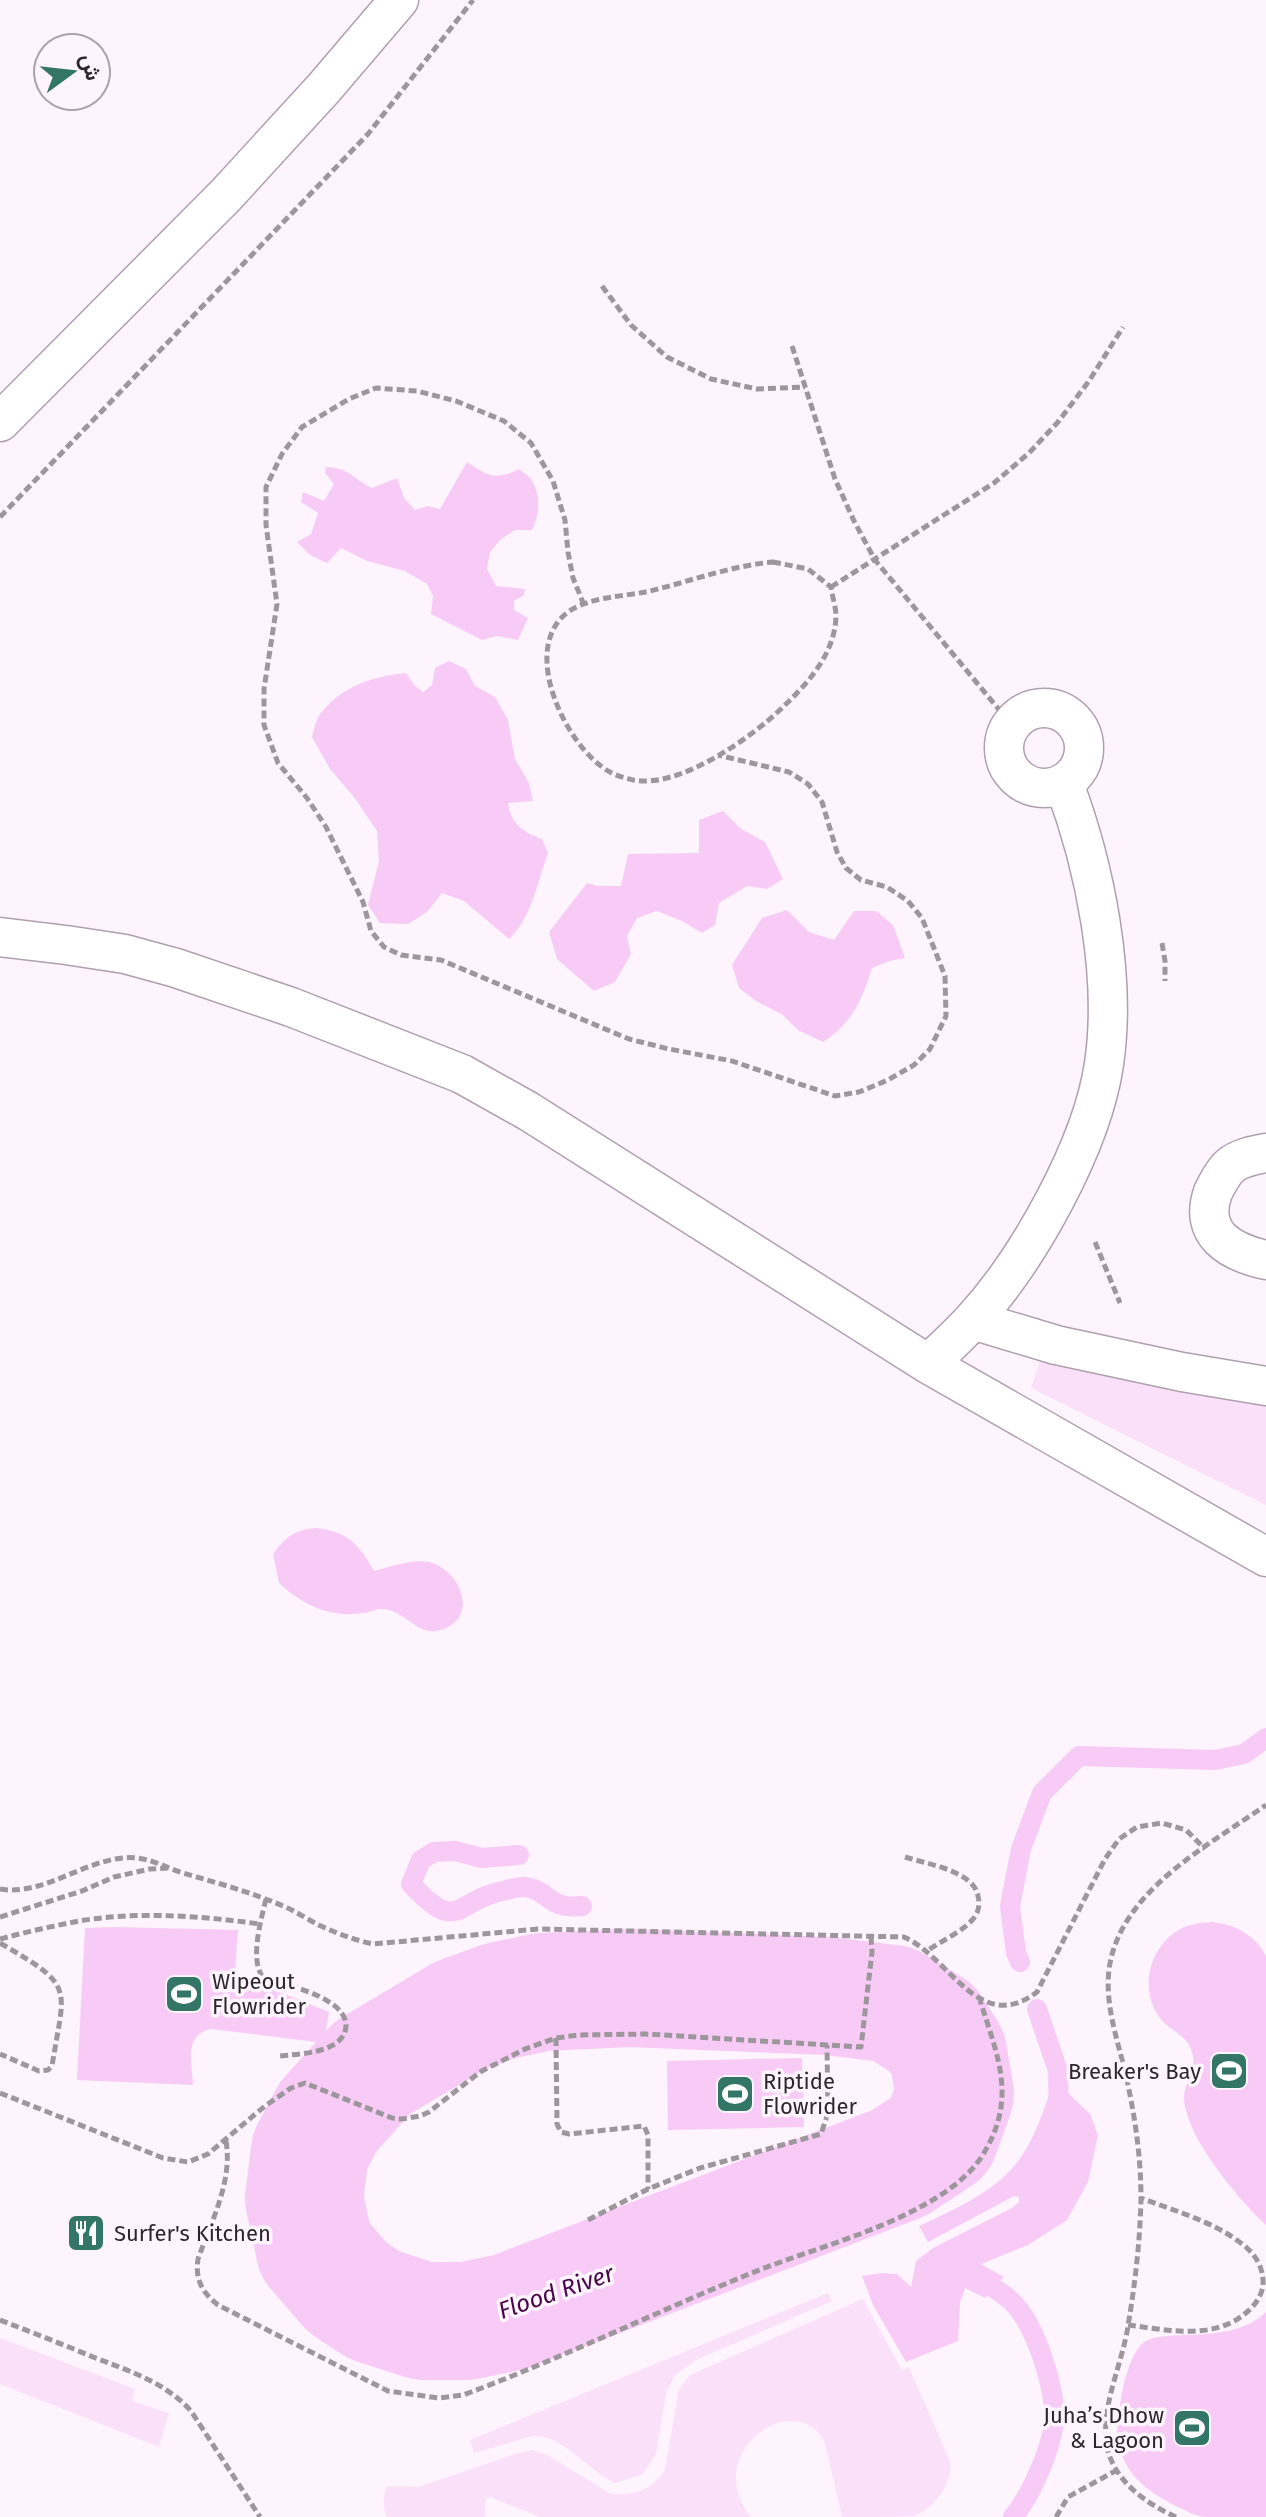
<svg xmlns="http://www.w3.org/2000/svg" width="1266" height="2517" viewBox="0 0 1266 2517" font-family="'Fira Sans',Vazirmatn,sans-serif">
<style>
.green{fill:#fbe0fa}
.water{fill:#f7cbf6}
.lines{fill:none;stroke-linecap:round;stroke-linejoin:round}
.stream{stroke:#f7cbf6;stroke-width:20}
.river{stroke:#f7cbf6;stroke-width:118}
.lane-casing{stroke:#aea0ae;stroke-width:41}
.path{stroke:#9e969d;stroke-width:5;stroke-dasharray:8 4;stroke-linecap:butt}
.lane{stroke:#fff;stroke-width:38}
.labels{text-anchor:middle;dominant-baseline:central;stroke-width:7;stroke-linejoin:round;paint-order:stroke}
.poi-label{font-size:22px;fill:#2c272c;stroke:#fef4fd;text-anchor:start}
.water-label{font-size:24px;font-style:italic;fill:#470749;stroke:#fef4fd}
</style>
<rect width="100%" height="100%" fill="#fef4fd"/>
<path class="green" d="M 1041,1358 L 1266,1403 L 1266,1505 L 1031,1388 Z
M 828,2293 L 832,2301 L 696,2360 L 675,2375 L 666,2394 L 656,2454 L 643,2474 L 615,2483 C 588,2471 564,2435 533,2436 L 474,2453 L 470,2440 Z
M 863,2299 L 902,2370 L 909,2367 L 950,2461 C 953,2483 935,2508 914,2516 C 902,2517 858,2517 842,2517 L 825,2443 C 798,2386 699,2450 751,2517 L 540,2517 L 490,2497 L 486,2499 L 485,2517 L 387,2517 C 383,2509 382,2493 388,2486 L 418,2487 L 515,2454 L 533,2450 L 549,2456 L 611,2494 C 634,2496 652,2490 665,2470 L 679,2389 L 690,2375 Z
M 0,2338 L 135,2389 L 132,2401 L 169,2413 L 159,2447 L 0,2384 Z"/>
<path class="water" d="M 467,462 C 487,476 496,481 519,469 C 522,472 527,474 530,478 C 541,492 540,515 532,530 L 515,530 L 500,540 L 490,552 L 487,569 L 496,586 L 525,589 L 524,595 L 514,601 L 514,610 L 528,618 L 518,640 L 497,636 L 482,640 L 431,614 L 433,596 L 427,584 L 405,571 L 367,561 L 341,548 L 327,563 L 310,555 L 297,542 L 311,534 L 318,513 L 301,502 L 303,492 L 324,501 L 334,484 L 325,473 L 326,467 C 350,468 352,478 372,488 L 397,478 L 404,498 L 415,510 L 428,506 L 440,509 Z
M 449,661 L 466,669 L 475,686 L 495,697 L 508,720 L 515,759 L 529,783 L 533,801 L 508,803 C 511,824 523,832 542,839 L 548,853 C 538,881 531,919 509,939 L 464,901 L 442,893 L 427,912 L 408,924 L 380,923 L 368,905 L 379,861 L 377,831 L 354,797 L 330,769 L 312,737 C 314,729 316,719 321,713 C 342,686 374,676 406,673 L 414,685 L 423,692 L 432,685 L 435,668 Z
M 723,811 L 741,829 L 765,842 L 783,879 L 767,889 L 747,886 L 719,903 L 715,925 L 702,933 L 682,921 L 657,911 L 637,918 L 627,936 L 631,954 L 615,982 L 594,991 L 557,959 L 549,932 L 587,883 L 598,886 L 621,886 L 628,854 L 699,853 L 699,820 Z
M 787,910 L 809,932 L 834,940 L 854,911 L 876,911 L 893,925 L 905,958 L 889,961 L 872,968 C 863,998 851,1025 823,1042 L 798,1030 L 783,1015 L 756,1001 L 739,988 L 732,965 L 762,918 Z
M 315,1528 C 347,1531 359,1544 374,1571 C 391,1567 412,1559 429,1562 C 464,1571 480,1623 436,1631 C 416,1634 401,1607 380,1609 C 375,1609 369,1613 363,1613 C 329,1618 303,1605 279,1583 L 273,1554 C 286,1537 294,1530 315,1528 Z
M 1212,1922 C 1236,1925 1254,1934 1266,1956 L 1266,2225 C 1239,2200 1186,2137 1184,2099 C 1183,2083 1198,2074 1192,2052 C 1187,2034 1169,2031 1159,2017 C 1140,1989 1148,1950 1177,1931 C 1187,1924 1200,1923 1212,1922 Z
M 115,1927 L 238,1930 L 235,1971 L 243,1977 L 329,2012 L 324,2043 L 212,2029 C 183,2034 192,2062 193,2085 L 77,2080 L 85,1928 Z
M 802,2058 L 804,2127 L 668,2130 L 667,2061 Z
M 1051,2089 L 1066,2091 L 1090,2114 L 1098,2135 L 1088,2182 L 1067,2220 L 1028,2245 L 981,2264 L 1004,2277 L 985,2298 L 965,2288 L 960,2303 L 958,2341 L 906,2362 L 873,2305 L 862,2276 L 881,2273 L 897,2274 L 911,2287 L 916,2261 L 933,2248 L 1012,2208 L 1019,2202 L 1019,2197 L 1014,2196 L 928,2242 L 919,2226 C 955,2209 998,2191 1021,2157 C 1035,2137 1043,2112 1051,2089 Z
M 1266,2312 L 1266,2517 C 1246,2517 1224,2517 1205,2517 C 1195,2516 1185,2510 1176,2506 C 1131,2484 1109,2455 1120,2404 C 1123,2386 1128,2361 1140,2346 C 1158,2324 1228,2349 1266,2312 Z"/>
<g class="lines">
<path class="stream" d="M 519,1855 L 482,1858 L 455,1851 L 434,1852 L 421,1860 L 411,1884 C 460,1937 454,1899 507,1890 C 513,1888 519,1887 525,1887 C 550,1890 547,1910 582,1906
M 1020,1962 L 1016,1953 L 1010,1906 L 1021,1849 L 1042,1793 L 1079,1756 L 1215,1760 L 1244,1754 L 1266,1738
M 1037,2009 L 1058,2071 L 1059,2117
M 970,2275 C 987,2284 1008,2294 1020,2311 C 1037,2334 1052,2380 1054,2409 C 1057,2439 1032,2494 1013,2517"/>
<path class="river" d="M 630,1988 L 828,1996 L 893,2004 L 932,2028 L 948,2053 L 955,2094 L 940,2136 L 899,2163 L 510,2312 L 466,2321 L 423,2321 L 374,2305 L 347,2287 L 315,2250 L 304,2199 L 310,2151 L 328,2117 L 372,2068 L 461,2015 L 500,2001 L 542,1992 Z"/>
<defs>
<path id="lane" d="M 0,422 L 226,195 L 324,88 L 399,0
M1004 748a40 40 0 1 1 80 0a40 40 0 1 1-80 0Z
M 0,937 L 66,945 L 125,954 L 176,968 L 291,1007 L 462,1074 L 528,1111 L 928,1364 L 1266,1557
M 1266,1153 C 1255,1155 1239,1158 1230,1166 C 1223,1172 1217,1184 1213,1192 C 1198,1234 1230,1252 1266,1260
M 973,1320 L 1056,1345 L 1182,1372 L 1266,1386
M 928,1364 C 943,1350 958,1336 972,1321 C 1028,1260 1092,1146 1104,1064 C 1117,976 1095,866 1064,784"/>
</defs>
<use href="#lane" class="lane-casing"/>
<path class="path" d="M 602,286 L 631,325 L 667,357 L 711,379 L 757,389 L 805,387
M 792,346 L 835,479 L 854,521 L 875,560 L 1011,724
M 0,517 L 368,134 L 473,0
M 773,562 L 808,569 L 831,587 C 832,596 836,607 836,616 C 835,654 808,683 782,708 C 751,738 679,789 633,780 C 627,778 616,776 610,772 C 567,749 518,649 568,612 C 591,596 623,597 650,591 C 691,581 730,566 773,562 Z
M 831,587 L 994,483 L 1029,453 L 1058,422 L 1089,381 L 1123,327
M 584,605 L 573,578 L 568,552 L 565,520 L 553,481 L 531,443 L 504,421 L 456,401 L 417,391 L 376,388 L 349,399 L 302,427 L 282,454 L 266,487 L 266,525 L 277,604 L 264,689 L 264,725 L 278,763 L 307,798 L 326,827 L 363,902 L 371,931 L 384,947 L 401,955 L 441,960 L 629,1039 L 669,1049 L 732,1061 L 835,1096 L 859,1092 L 888,1080 L 914,1065 L 930,1049 L 946,1016 L 945,976 L 922,918 L 908,901 L 887,887 L 861,880 L 846,868 L 837,852 L 822,802 L 808,784 L 789,772 L 718,755
M 1162,943 L 1165,961 L 1165,981
M 1095,1242 L 1120,1303
M 905,1857 C 927,1864 974,1871 978,1896 C 980,1904 979,1912 973,1919 C 962,1932 941,1941 927,1951
M 0,1889 C 46,1897 92,1853 137,1858 C 154,1860 167,1868 183,1873 C 217,1883 251,1892 283,1906 C 296,1911 308,1920 321,1926 C 338,1934 355,1940 373,1944 L 538,1929 L 904,1937 C 951,1958 979,2036 1037,1992 L 1105,1859 L 1119,1839 L 1137,1827 L 1162,1823 L 1186,1830 L 1205,1849
M 266,1899 C 261,1920 250,1958 262,1976 C 284,1985 313,1990 332,2004 C 339,2008 345,2016 346,2024 C 347,2053 299,2054 279,2056
M 0,1917 L 82,1891 L 114,1877 L 150,1869 L 169,1868
M 0,1939 C 26,1932 53,1926 79,1921 C 139,1911 201,1916 260,1924
M 0,1943 C 76,1987 65,1985 52,2066 L 48,2070 L 39,2071 L 0,2054
M 556,2038 L 557,2124 L 561,2132 L 569,2134 L 644,2126 L 648,2135 L 648,2189
M 0,2093 L 163,2158 L 188,2162 L 208,2154 L 265,2106 L 291,2088 L 305,2083 L 392,2118 L 402,2119 L 420,2116 L 429,2112 L 480,2072 L 525,2049 L 556,2038 L 579,2035 L 646,2034 L 861,2047 L 872,1952 L 871,1936
M 226,2141 C 233,2181 211,2222 198,2259 C 195,2280 202,2292 218,2305 L 388,2391 L 439,2398 L 463,2395 C 558,2360 649,2315 742,2277 C 801,2252 866,2237 922,2206 C 944,2194 968,2178 982,2156 C 1018,2099 998,2058 980,2000
M 588,2220 L 648,2189 L 700,2168 L 821,2134 L 828,2113 L 827,2045
M 0,2320 C 31,2332 62,2344 93,2357 C 129,2371 165,2382 191,2411 L 260,2517
M 1128,2325 C 1168,2330 1214,2341 1247,2312 C 1255,2305 1261,2297 1263,2286 C 1264,2271 1258,2258 1247,2248 C 1217,2222 1177,2212 1141,2198
M 1056,2517 L 1068,2497 L 1117,2470
M 1176,2517 C 1147,2504 1117,2483 1108,2451 C 1098,2411 1122,2366 1128,2326 C 1135,2284 1140,2242 1141,2199 C 1141,2160 1136,2123 1128,2085 C 1119,2040 1098,1994 1114,1948 C 1136,1883 1212,1843 1266,1805"/>
<use href="#lane" class="lane"/>
</g>
<defs>
<symbol id="stadium-square" viewBox="-11 -11 22 22"><rect x="-9" y="-9" width="18" height="18" rx="4" fill="#337566" stroke="#fef4fd"/><path d="M0-5a6.5 5 0 1 0 0 10a6.5 5 0 1 0 0-10ZM-3.5-1.8h7v3.6h-7Z" fill="#fff"/></symbol>
<symbol id="restaurant-square" viewBox="-11 -11 22 22"><rect x="-9" y="-9" width="18" height="18" rx="4" fill="#337566" stroke="#fef4fd"/><path d="M-5-6h1v4h1v-4h1v4h1v-4h1v5L-1.5 .5V6h-2V.5L-5-1ZM5-6V6H3V1.5H1.5Q1.5-4 5-6Z" fill="#fff"/></symbol>
</defs>
<g fill-rule="evenodd">
<use href="#stadium-square" x="162" y="1972" width="44" height="44"/>
<use href="#stadium-square" x="1207" y="2049" width="44" height="44"/>
<use href="#stadium-square" x="713" y="2072" width="44" height="44"/>
<use href="#restaurant-square" x="64" y="2211" width="44" height="44"/>
<use href="#stadium-square" x="1170" y="2406" width="44" height="44"/>
</g>
<g class="labels">
<g class="poi-label">
<text x="212" y="1981">Wipeout<tspan x="212" dy="25">Flowrider</tspan></text>
<text x="1201" y="2071" text-anchor="end">Breaker's Bay</text>
<text x="763" y="2081">Riptide<tspan x="763" dy="25">Flowrider</tspan></text>
<text x="114" y="2233">Surfer's Kitchen</text>
<text x="1164" y="2415" text-anchor="end">Juha’s Dhow<tspan x="1164" dy="25">&amp; Lagoon</tspan></text>
</g>
<g class="water-label">
<text transform="translate(556 2292) rotate(-19)">Flood River</text>
</g>
</g>
<g transform="translate(72 72) rotate(75)"><circle r="38" fill="#fef4fd" stroke="#aaa2a9" stroke-width="2"/>
<path d="M0-6L14 30L0 20L-14 30Z" fill="#337566"/>
<text y="-12" font-size="22" font-weight="bold" text-anchor="middle" fill="#2c272c">ش</text>
</g>
</svg>
